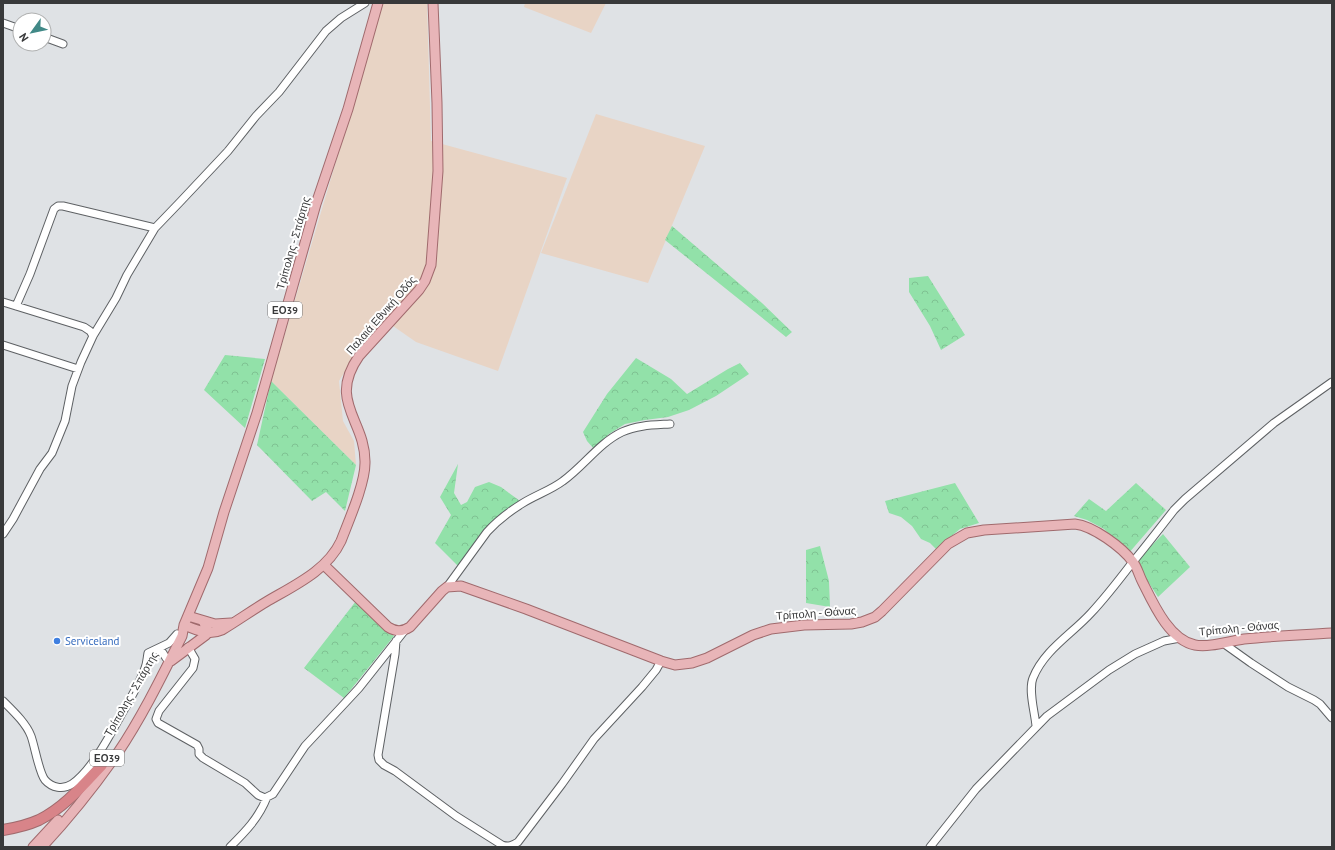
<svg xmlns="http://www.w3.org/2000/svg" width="1335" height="850" viewBox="0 0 1335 850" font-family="'PT Sans',sans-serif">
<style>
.industrial{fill:#e8d4c5}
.forest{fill:url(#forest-crowns)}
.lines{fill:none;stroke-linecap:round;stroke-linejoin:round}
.minor-casing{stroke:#5e6164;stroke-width:9}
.major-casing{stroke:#a06a6d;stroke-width:11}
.highway-casing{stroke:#a06a6d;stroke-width:12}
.minor{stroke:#fff;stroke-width:7}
.major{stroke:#e8b5b8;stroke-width:9}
.highway{stroke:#d88489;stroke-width:10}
.shop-dot{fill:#3f7fe0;stroke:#fff;stroke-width:1.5}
.labels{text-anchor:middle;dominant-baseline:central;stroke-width:4;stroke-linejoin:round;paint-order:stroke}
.shield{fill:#fff;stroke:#747475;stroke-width:1}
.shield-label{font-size:10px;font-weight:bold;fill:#38393a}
.street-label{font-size:11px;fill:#38393a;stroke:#fff}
.shop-label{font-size:11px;fill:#366cbe;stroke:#fff;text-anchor:start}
</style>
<defs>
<pattern id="forest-crowns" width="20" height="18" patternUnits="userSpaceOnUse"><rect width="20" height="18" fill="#92e1a9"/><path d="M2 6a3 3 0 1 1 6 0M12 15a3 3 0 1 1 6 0" fill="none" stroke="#7fc292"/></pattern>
</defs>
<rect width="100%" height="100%" fill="#dfe2e5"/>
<path class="industrial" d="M 383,3 L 427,3 L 431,141 L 567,178 L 498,371 L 416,342 L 393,326 L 358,350 L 339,381 L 343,421 L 354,441 L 356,465 L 271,381 Z
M 525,3 L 606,3 L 591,33 L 524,7 Z
M 596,114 L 705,146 L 648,283 L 541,253 Z"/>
<path class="forest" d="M 672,226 L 762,303 L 792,332 L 786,337 L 665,240 Z
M 928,276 L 965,335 L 941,350 L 930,326 L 909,292 L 909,278 Z
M 225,355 L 265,359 L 245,428 L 204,390 Z
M 636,358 L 671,379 L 687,394 L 728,369 L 740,363 L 749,374 L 716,396 L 689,410 L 668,417 L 645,420 L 625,424 L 609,434 L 594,449 L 587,441 L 583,432 L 607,394 Z
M 271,381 L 356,465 L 345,511 L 326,492 L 312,501 L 257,445 Z
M 458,464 L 454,493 L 461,505 L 467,502 L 475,487 L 489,482 L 501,487 L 520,501 L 488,526 L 458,566 L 435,543 L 451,515 L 440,497 Z
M 955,483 L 979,523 L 960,529 L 949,538 L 937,550 L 930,543 L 921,539 L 912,526 L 901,517 L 889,513 L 885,501 Z
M 1136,483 L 1166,510 L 1128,554 L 1104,529 L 1087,520 L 1074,516 L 1089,499 L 1106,511 Z
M 1163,534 L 1190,567 L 1158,597 L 1135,562 Z
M 820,546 L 829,581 L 830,607 L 806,603 L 806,550 Z
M 356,601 L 394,636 L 344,698 L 304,668 Z"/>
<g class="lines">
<defs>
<path id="minor" d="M 3,23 L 20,29
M 44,37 L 63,44
M 3,302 L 84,327 L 90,331 L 93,336
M 16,306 L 30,274 L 54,209 L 58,206 L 63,206 L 155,228
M 3,345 L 78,369
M 3,534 L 13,519 L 40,469 L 52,453 L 65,421 L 72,386 L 81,362 L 93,336 L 116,298 L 127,275 L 155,228 L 180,202 L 228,151 L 256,116 L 279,92 L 326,31 L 341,18 L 365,3
M 447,587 L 487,532 C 497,521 510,511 523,503 C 536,495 551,490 563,481 C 584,466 599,443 622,432 C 637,425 654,425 670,424
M 396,641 L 395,654 L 378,755 L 379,760 L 384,765 L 395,771 L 456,816 L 502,845 C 509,847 512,846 518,842 L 562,784 L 594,739 L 642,687 L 656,670 L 661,661
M 1223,643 L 1251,663 L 1288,687 L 1314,700 L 1320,704 L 1332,718
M 188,647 L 195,659 L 193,668 L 159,711 L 156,719 L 158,723 L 197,745 L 199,749 L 199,754 L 203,758 L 245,783 L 258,795 L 265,798 L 273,794 L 305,746 L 359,688 L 405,630
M 157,649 L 163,653 L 166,658
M 3,701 C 13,711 26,723 31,736 C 35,747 39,773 45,780 C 52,788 63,790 72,784 C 91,771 109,737 120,717 C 129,701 139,685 145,668 C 147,663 147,658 148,653 L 169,643 L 177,634
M 1036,726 C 1035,713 1028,690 1033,678 C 1044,650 1072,634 1091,613 C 1106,597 1119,580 1132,563 C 1146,546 1160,528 1174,510 L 1185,499 L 1274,423 L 1332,382
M 230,847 C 245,832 259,818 267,797
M 930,847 L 976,789 L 1047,716 L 1109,670 L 1135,654 L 1164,641 L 1180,638"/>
<path id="major" d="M 324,565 L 388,627 C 396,632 402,632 410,627 L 442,591 L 447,587 L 461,586 L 526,609 L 661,661 L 675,665 L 692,663 L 707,658 L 753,635 L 771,629 L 804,625 L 851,624 L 862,622 L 875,617 L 882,611 L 948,544 L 967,533 L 984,530 L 1075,524 C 1093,526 1122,547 1133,562 C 1137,567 1139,575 1142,581 C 1153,603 1169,640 1195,645 C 1209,648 1229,641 1244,639 C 1273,636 1303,635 1332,633
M 188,616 L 215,624 L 231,623
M 184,625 C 196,630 209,636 222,630 C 237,621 251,611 266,602 C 293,586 327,571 341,541 C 349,520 365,484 365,463 C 366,420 327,402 359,356 L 419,290 L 425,281 L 431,265 L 438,171 L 437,103 L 433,3
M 171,661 L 206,635 L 207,629 L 203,621
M 33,847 L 58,820
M 42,847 C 69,818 94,787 117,754 C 142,717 162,676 182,636 L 184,625 L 208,568 L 224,512 L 257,413 L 316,204 L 348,109 L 378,3"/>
<path id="highway" d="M 3,830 C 15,828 28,825 39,820 C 65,807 83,785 102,765"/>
</defs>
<use href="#minor" class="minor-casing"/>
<use href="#major" class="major-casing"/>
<use href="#highway" class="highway-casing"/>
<use href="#minor" class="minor"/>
<use href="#major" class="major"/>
<use href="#highway" class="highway"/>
</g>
<circle class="shop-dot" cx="57" cy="641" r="4"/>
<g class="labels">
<g class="shield">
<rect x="268" y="302" width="34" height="16" rx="3"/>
<rect x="90" y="750" width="34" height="16" rx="3"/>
</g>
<g class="shield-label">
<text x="285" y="310">ΕΟ39</text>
<text x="107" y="758">ΕΟ39</text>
</g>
<g class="street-label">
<text transform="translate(293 243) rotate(-74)">Τρίπολης - Σπάρτης</text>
<text transform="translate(381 315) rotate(-49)">Παλαιά Εθνική Οδός</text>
<text transform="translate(816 613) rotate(-4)">Τρίπολη - Θάνας</text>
<text transform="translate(1239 628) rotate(-5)">Τρίπολη - Θάνας</text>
<text transform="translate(131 694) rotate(-60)">Τρίπολης - Σπάρτης</text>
</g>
<g class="shop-label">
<text x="65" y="641">Serviceland</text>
</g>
</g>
<rect width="1335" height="850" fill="none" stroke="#38393a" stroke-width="8"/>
<g transform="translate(32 32) rotate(237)"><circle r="19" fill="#ffffff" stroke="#afb0b0"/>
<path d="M0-3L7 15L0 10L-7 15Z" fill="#418987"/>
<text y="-6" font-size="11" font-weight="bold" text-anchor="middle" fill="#38393a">N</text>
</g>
</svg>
